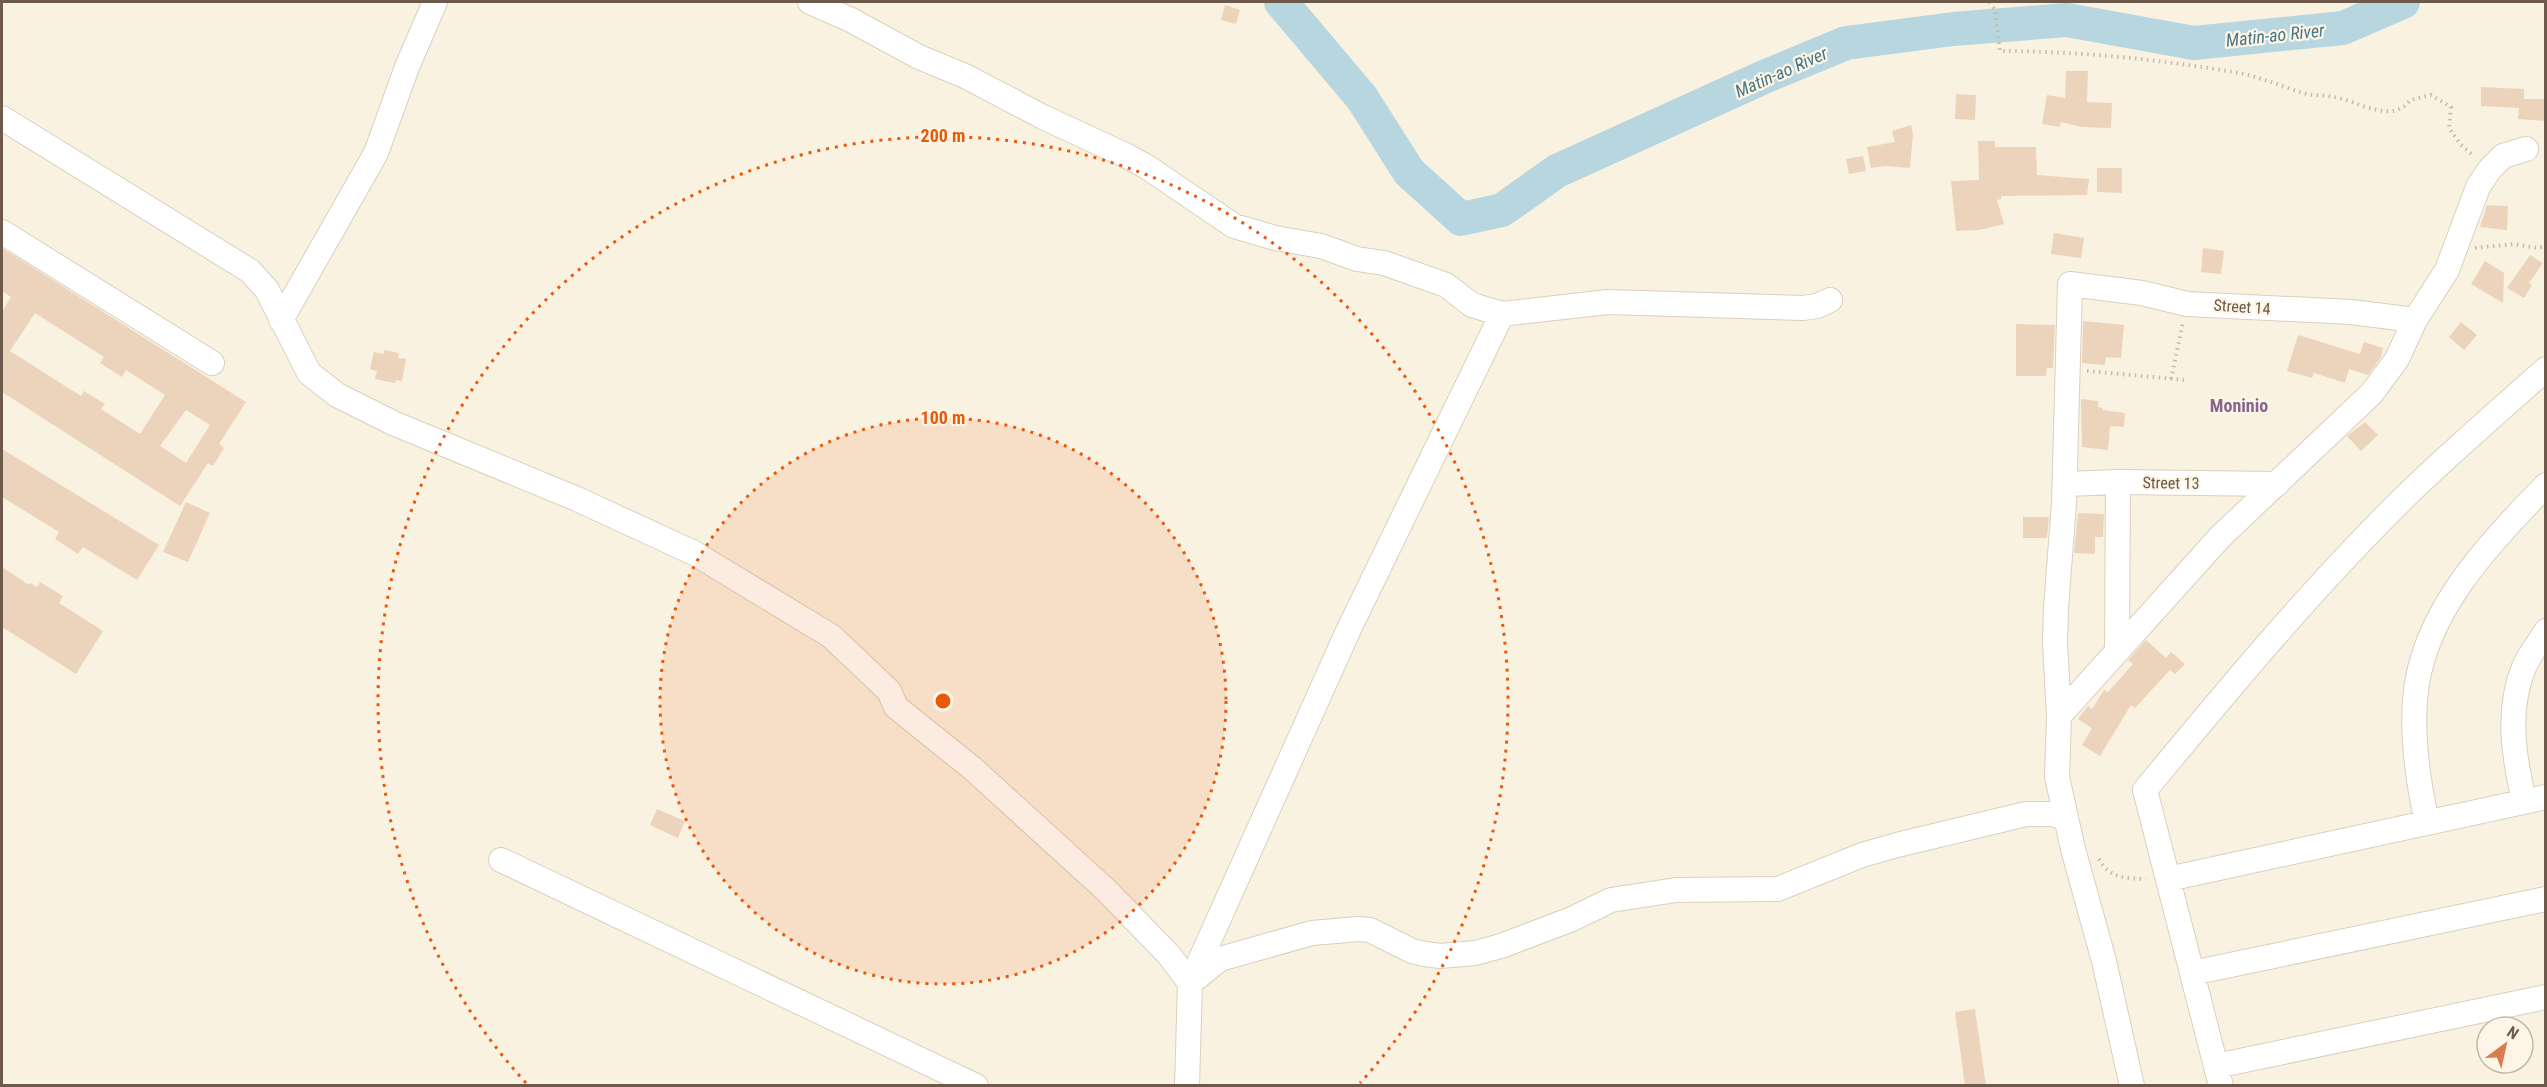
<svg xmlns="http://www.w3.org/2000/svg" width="2547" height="1087" viewBox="0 0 2547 1087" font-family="'Roboto Condensed',sans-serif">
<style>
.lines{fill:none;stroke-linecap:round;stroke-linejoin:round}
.river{stroke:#b8d6e0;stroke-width:34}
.building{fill:#ecd3bb;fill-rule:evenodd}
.minor-casing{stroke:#dccfbe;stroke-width:26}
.path{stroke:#d0b79f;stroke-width:4;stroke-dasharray:1.5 4.5;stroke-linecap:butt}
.minor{stroke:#fff;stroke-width:24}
.ring{fill:none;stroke:#e8590c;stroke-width:3;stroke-dasharray:3 6}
.labels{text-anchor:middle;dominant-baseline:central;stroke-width:4.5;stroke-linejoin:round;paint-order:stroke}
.street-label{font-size:16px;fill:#6d5a4a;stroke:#fdf6e6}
.water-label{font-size:18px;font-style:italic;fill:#4a7686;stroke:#fdf6e6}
.neighbourhood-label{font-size:18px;font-weight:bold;fill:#866690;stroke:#fdf6e6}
.centre{fill:#e8590c;stroke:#fdf6e6;stroke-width:3}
.ring-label{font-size:18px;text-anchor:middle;font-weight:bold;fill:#e8590c;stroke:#fdf6e6;stroke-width:4.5;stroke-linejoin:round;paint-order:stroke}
</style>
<rect width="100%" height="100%" fill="#f9f2e1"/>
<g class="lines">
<path class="river" d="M 1281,2 L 1362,98 L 1409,172 L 1461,219 L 1502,210 L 1557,171 L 1764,77 L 1846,43 L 1953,29 L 2067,20 L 2194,43 L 2343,28 L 2403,2"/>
</g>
<path class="building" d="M 1225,5 L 1240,10 L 1236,24 L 1221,20 Z
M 2066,71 L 2088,71 L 2087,102 L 2112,103 L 2111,128 L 2082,127 L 2061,122 L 2060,127 L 2042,124 L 2047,95 L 2065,98 Z
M 2481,87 L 2524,89 L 2524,99 L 2546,99 L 2546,121 L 2518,119 L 2519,108 L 2481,106 Z
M 1956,94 L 1976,95 L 1975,120 L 1955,119 Z
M 1911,125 L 1913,134 L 1910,168 L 1885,166 L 1871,168 L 1867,147 L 1895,142 L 1892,131 Z
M 1978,141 L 1995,141 L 1995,147 L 2036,147 L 2037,175 L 2089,179 L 2087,195 L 2001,196 L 2001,199 L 1997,200 L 2004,224 L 1979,230 L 1956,231 L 1951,181 L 1979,180 Z
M 1863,156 L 1866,171 L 1849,174 L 1846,159 Z
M 2097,168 L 2122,168 L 2122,193 L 2097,192 Z
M 2487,205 L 2508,206 L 2507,230 L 2480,227 Z
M 2054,233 L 2084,238 L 2081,258 L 2051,254 Z
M 2,248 L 246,402 L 219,444 L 224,448 L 213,466 L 208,463 L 180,506 L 2,392 L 2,312 L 11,297 L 2,291 ZM 35,313 L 104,357 L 100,363 L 122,377 L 126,370 L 165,395 L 140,434 L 101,409 L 105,404 L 84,391 L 81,396 L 10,351 ZM 186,410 L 210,425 L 186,463 L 160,446 Z
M 2203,248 L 2224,251 L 2221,274 L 2201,272 Z
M 2530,255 L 2543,263 L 2529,283 L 2532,285 L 2524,298 L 2507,288 Z
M 2485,261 L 2504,273 L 2503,303 L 2471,284 Z
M 2083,321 L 2124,325 L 2121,358 L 2106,357 L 2105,365 L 2082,363 Z
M 2461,322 L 2477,335 L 2464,350 L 2449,337 Z
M 2016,324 L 2055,325 L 2053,368 L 2047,368 L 2046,376 L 2016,376 Z
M 2298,335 L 2360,354 L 2364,342 L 2383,348 L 2381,357 L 2368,375 L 2349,369 L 2345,383 L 2314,373 L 2312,378 L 2287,371 Z
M 384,350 L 399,353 L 398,358 L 406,359 L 402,381 L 396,380 L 395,383 L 375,379 L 377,371 L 370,369 L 374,352 L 384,354 Z
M 2081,399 L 2098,401 L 2098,407 L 2103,408 L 2102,410 L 2125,413 L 2124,427 L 2110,426 L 2108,450 L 2082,447 Z
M 2365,422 L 2378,435 L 2361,451 L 2347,436 Z
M 2,449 L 159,545 L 137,580 L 83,547 L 78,554 L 55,539 L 59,532 L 2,497 Z
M 186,502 L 210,513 L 188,562 L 163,552 Z
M 2078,513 L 2104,514 L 2103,537 L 2095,537 L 2095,554 L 2074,553 Z
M 2023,517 L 2049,517 L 2047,538 L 2023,538 Z
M 2,567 L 29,585 L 30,583 L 37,587 L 40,582 L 63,596 L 59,603 L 103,631 L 76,674 L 2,627 Z
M 2146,640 L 2166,658 L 2171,652 L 2185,664 L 2175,674 L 2170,670 L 2135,708 L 2131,705 L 2100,756 L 2082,745 L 2092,728 L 2078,719 L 2088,706 L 2092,709 L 2104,690 L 2108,692 L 2133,664 L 2128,660 Z
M 657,809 L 685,821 L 678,838 L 650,825 Z
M 1975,1009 L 1986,1086 L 1965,1086 L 1955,1012 Z"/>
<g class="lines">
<defs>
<path id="minor" d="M 810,2 L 851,20 L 919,57 L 965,76 L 1043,117 L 1127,156 L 1147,167 L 1234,226 L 1275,238 L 1321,246 L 1357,259 L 1384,263 L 1446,285 L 1472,305 L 1502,314 L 1608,302 L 1803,308 L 1817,306 L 1830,300
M 2,118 L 250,271 L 267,290 L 309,373 L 337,395 L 393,423 L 577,499 L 694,553 L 831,636 L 889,691 L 896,707 L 972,768 L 1106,890 L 1169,955 L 1190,983
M 2,232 L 212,363
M 281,320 L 376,153 L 407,67 L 435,2
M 2065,484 L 2118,482 L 2277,484
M 2117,650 L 2118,482
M 2059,716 L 2220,537 L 2372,393 L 2397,359 L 2415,320 L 2447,270 L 2478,187 L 2490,169 L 2503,156 L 2526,149
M 2524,801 C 2514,757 2506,711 2524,667 C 2529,655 2539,643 2546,631
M 2427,822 C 2418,782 2412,741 2415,700 C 2421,613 2489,544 2546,485
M 501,860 L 976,1086
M 2168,879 L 2546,797
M 2192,973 L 2546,899
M 1190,983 L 1220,959 L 1312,933 L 1359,929 L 1370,930 L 1412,951 L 1425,954 L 1440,956 L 1475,953 L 1501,946 L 1572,919 L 1611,900 L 1676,890 L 1778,889 L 1862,855 L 1897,845 L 2026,814 L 2053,814 L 2066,819
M 2216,1066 L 2546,997
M 1187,1086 L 1190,983 L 1348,631 L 1502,314
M 2132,1086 L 2104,961 L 2073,849 L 2057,777 L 2059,716 L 2055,643 L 2056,608 L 2064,503 L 2070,284 L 2142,293 L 2187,304 L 2351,312 L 2415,320
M 2221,1086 L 2145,790 C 2231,686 2318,581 2414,488 C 2457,447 2502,408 2546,369"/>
</defs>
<use href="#minor" class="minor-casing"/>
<path class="path" d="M 1990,2 L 1995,10 L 2000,51 C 2077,51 2156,59 2233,72 C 2259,76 2282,87 2307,94 C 2316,96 2325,95 2334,97 C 2358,101 2393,125 2410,100 L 2431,95 L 2451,107 L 2449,128 L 2461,145 L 2474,156
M 2475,248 L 2514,244 L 2537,248 L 2546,246
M 2087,371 L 2186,380
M 2171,379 L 2183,322
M 2099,859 C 2109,879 2126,878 2146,879"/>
<use href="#minor" class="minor"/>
</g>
<circle cx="943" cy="701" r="283" fill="#e8590c" fill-opacity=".12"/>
<g class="ring">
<circle cx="943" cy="701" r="283"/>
<path d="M526 1083A565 565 0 1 1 1360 1083"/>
</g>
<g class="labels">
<g class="street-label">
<text transform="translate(2242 307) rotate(4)">Street 14</text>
<text transform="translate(2171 483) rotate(1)">Street 13</text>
</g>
<g class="water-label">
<text transform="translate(2275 35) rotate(-6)">Matin-ao River</text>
<text transform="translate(1781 72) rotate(-24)">Matin-ao River</text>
</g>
<g class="neighbourhood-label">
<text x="2239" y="405">Moninio</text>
</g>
</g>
<circle cx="943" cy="701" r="9" class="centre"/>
<g class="ring-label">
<text x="943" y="142">200 m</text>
<text x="943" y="424">100 m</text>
</g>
<rect width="2547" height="1087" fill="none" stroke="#6d5a4a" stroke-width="6"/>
<g transform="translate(2505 1045) rotate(33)"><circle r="28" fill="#fdf6e6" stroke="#c3b8a8" stroke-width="1.5"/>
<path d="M0-4.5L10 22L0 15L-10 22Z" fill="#d97c50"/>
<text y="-9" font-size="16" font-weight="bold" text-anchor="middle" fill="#6d5a4a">N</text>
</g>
</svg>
